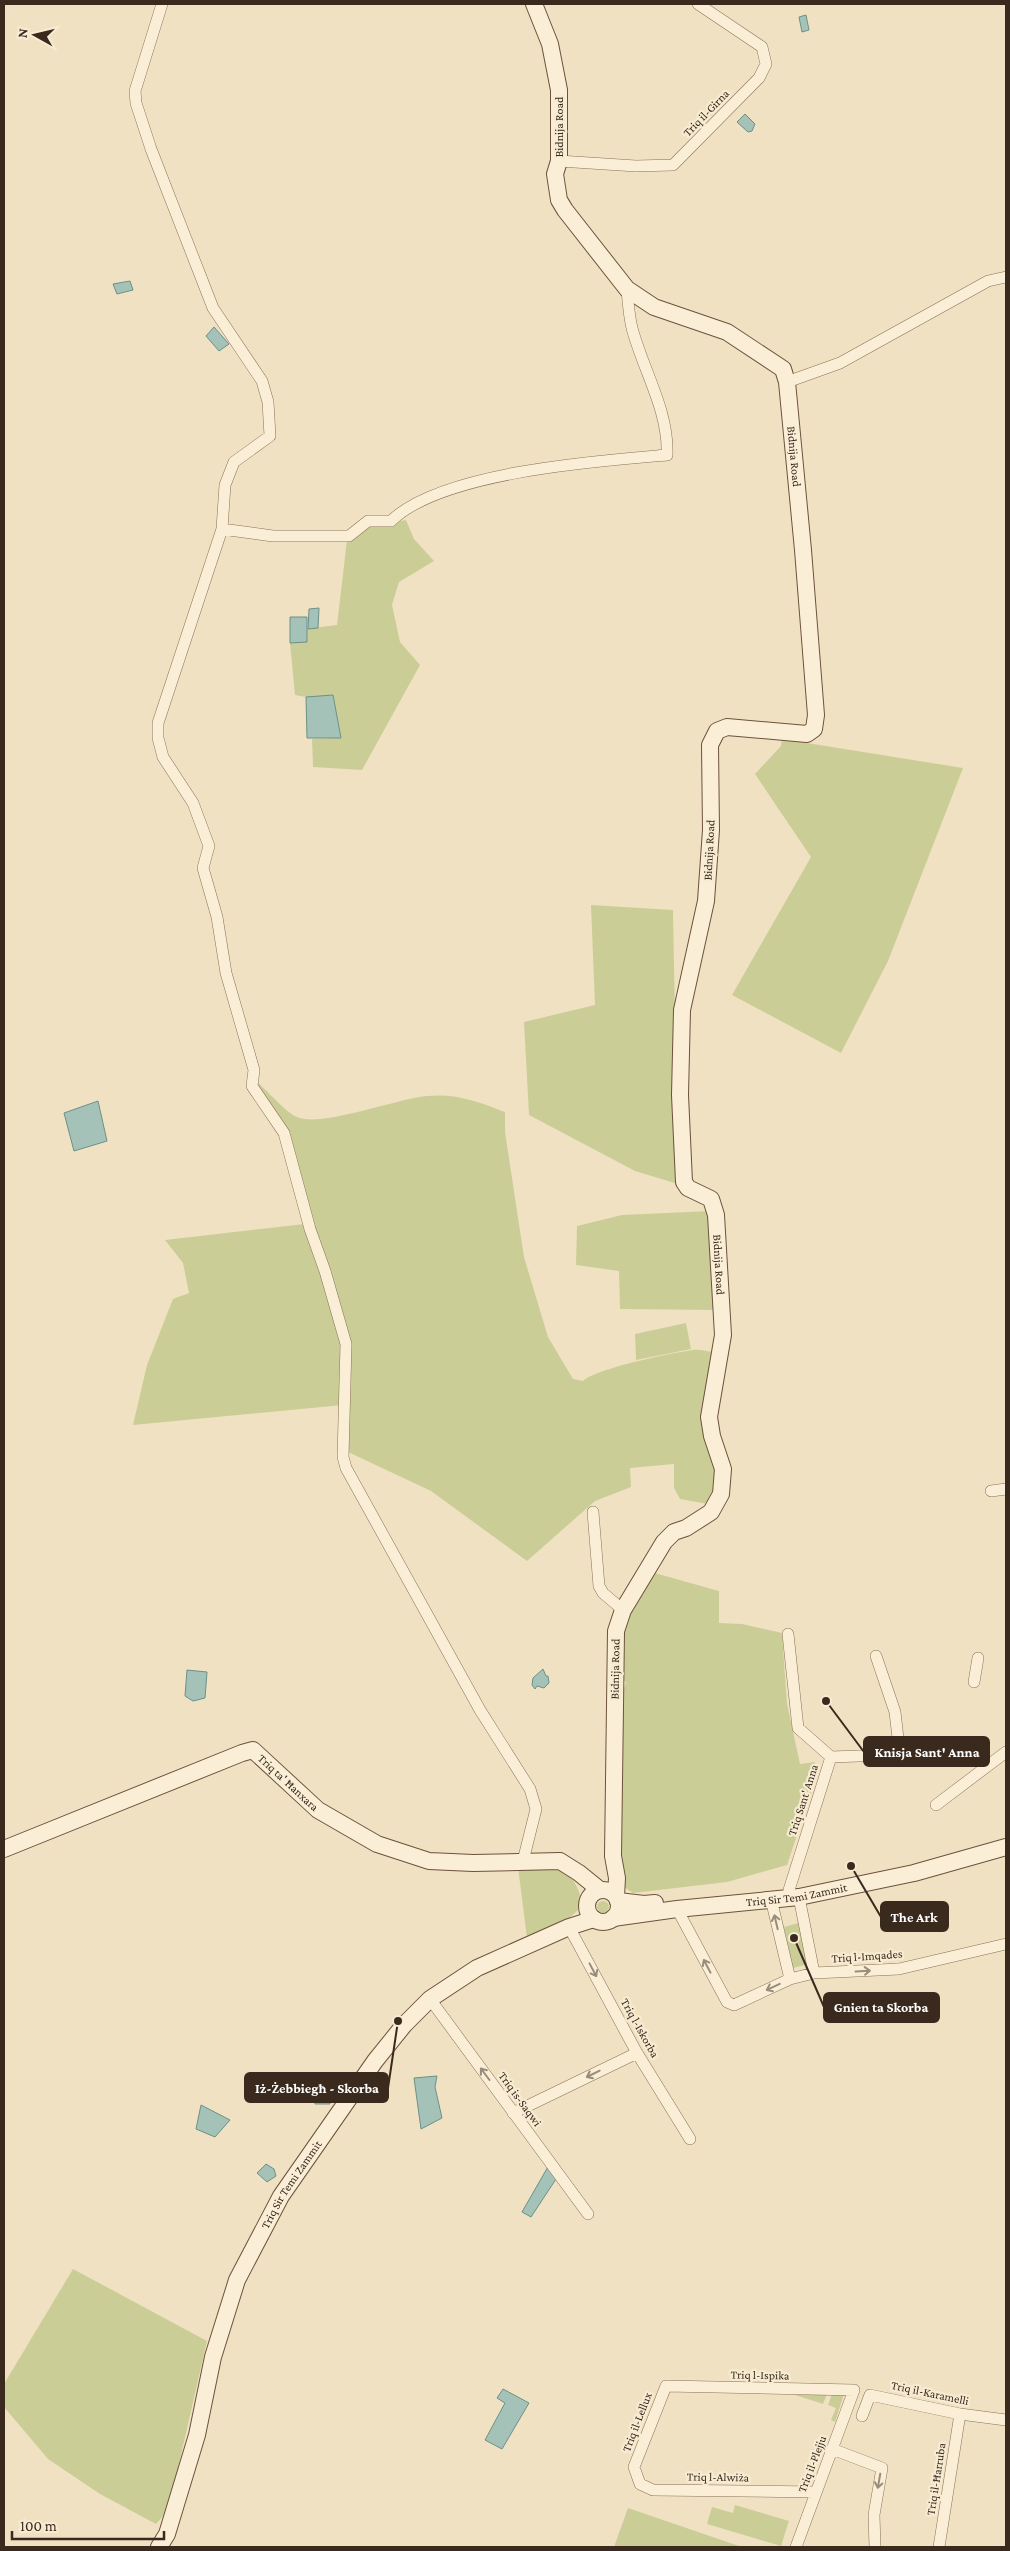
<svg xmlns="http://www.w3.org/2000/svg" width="1010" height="2551" viewBox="0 0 1010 2551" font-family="'Crimson Pro',serif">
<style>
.green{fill:#cace96}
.water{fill:#a5c2b9;stroke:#6b9186}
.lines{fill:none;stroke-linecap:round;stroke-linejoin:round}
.street-casing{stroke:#8b7159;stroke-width:12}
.secondary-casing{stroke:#6c523c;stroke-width:18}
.street{stroke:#faeed6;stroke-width:11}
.secondary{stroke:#faeed6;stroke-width:16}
.oneway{stroke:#9a8c7a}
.labels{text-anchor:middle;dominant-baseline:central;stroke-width:4.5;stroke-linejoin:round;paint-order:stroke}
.street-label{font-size:12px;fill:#3a2a1d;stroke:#f7ebd2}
.leader{fill:none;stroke:#3a2a1d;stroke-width:2}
.callout-dot{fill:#3a2a1d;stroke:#f7ebd2;stroke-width:2}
.callout{fill:#3a2a1d;stroke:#3a2a1d;stroke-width:2}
.callout-label{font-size:14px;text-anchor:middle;font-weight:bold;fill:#fff}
</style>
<rect width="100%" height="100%" fill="#f0e1c3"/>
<path class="green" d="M 406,520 L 414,539 L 434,561 L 399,582 L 392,605 L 400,642 L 420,665 L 362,770 L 313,767 L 312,739 L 341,738 L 333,696 L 306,697 L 295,695 L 290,643 L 307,642 L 305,629 L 337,625 L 347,540 L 365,528 Z
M 782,739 L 963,768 L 888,961 L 841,1053 L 732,995 L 811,857 L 755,774 L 781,746 Z
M 591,905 L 673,910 L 678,1184 L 635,1171 L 529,1115 L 524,1022 L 595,1005 Z
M 257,1082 C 268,1091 285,1112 297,1117 C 320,1128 399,1098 427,1096 C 455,1093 480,1102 505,1112 L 505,1132 L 524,1257 L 548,1337 L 573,1379 L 583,1381 C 598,1368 671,1353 693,1350 C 699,1349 706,1351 712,1352 L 719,1488 L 708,1504 L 680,1499 L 674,1488 L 674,1464 L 630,1468 L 631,1487 L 595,1501 L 527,1561 L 431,1491 L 346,1451 L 349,1343 L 287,1130 L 259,1088 Z
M 710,1211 L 716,1310 L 620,1309 L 619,1271 L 576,1265 L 577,1226 L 622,1215 Z
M 305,1224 L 342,1342 L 343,1405 L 133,1425 L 147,1365 L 173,1299 L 189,1293 L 183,1263 L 165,1240 Z
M 686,1323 L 691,1349 L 636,1360 L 635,1334 Z
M 651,1572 L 719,1591 L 719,1623 L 742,1624 L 782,1633 L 787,1704 L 800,1764 L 815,1762 L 815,1782 L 787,1865 L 727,1882 L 633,1893 L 621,1885 L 619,1860 L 621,1699 L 626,1682 L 618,1676 L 621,1626 Z
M 518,1867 C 545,1867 568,1861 579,1892 C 582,1900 582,1907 575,1913 C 564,1924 542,1931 527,1938 Z
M597 1907a6 6 0 1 1 12 0a6 6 0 1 1-12 0Z
M 798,1923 L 808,1964 L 793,1968 L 784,1927 Z
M 73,2269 L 207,2341 L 175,2481 L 163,2516 L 156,2524 L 100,2494 L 48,2459 L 4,2407 L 4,2384 Z
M 827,2394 L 823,2404 L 795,2395 Z
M 832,2394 L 844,2394 L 835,2422 L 831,2420 L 836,2408 L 828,2405 Z
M 735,2505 L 789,2521 L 781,2546 L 707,2524 L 712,2507 L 733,2513 Z
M 628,2508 L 742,2547 L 614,2547 Z"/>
<path class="water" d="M 806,15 L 809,30 L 802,32 L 799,17 Z
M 745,114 L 755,124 L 752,131 L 748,132 L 737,122 Z
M 130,281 L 133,290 L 117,294 L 113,284 Z
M 214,327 L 229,344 L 219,351 L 206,336 Z
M 319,608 L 318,628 L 308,629 L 309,609 Z
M 290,617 L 307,617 L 307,642 L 290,643 Z
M 333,695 L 341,738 L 307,738 L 306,697 Z
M 98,1101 L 107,1141 L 74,1151 L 64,1113 Z
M 543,1669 L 546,1676 L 548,1676 L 549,1683 L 544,1688 L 537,1686 L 535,1689 L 532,1685 L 533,1678 Z
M 187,1670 L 207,1672 L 205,1698 L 193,1701 L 185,1696 Z
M 437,2076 L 435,2087 L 442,2118 L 421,2129 L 414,2078 Z
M 329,2087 L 330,2104 L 315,2104 L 315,2088 Z
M 201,2105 L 230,2120 L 215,2137 L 196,2129 Z
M 266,2164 L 274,2169 L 276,2176 L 267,2182 L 257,2173 Z
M 549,2165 L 558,2176 L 531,2217 L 522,2212 Z
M 503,2389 L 529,2403 L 502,2449 L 485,2440 L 505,2403 L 497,2398 Z"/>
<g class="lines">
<defs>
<path id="street" d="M 162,4 L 135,91 L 136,103 L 151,149 L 213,308 L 262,381 L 268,402 L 270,436 L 234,462 L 225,485 L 222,529 L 158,723 L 158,738 L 163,757 L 193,803 L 209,846 L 203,868 L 217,917 L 226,973 L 254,1070 L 252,1086 L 284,1133 L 310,1229 L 325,1271 L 346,1344 L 343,1457 L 346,1468 L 480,1710 L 530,1789 L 536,1809 L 523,1861
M 559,161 L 636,166 L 673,165 L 759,78 L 766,64 L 762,47 L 698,4
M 787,382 L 840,363 L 988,281 L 1006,277
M 222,529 L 273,536 L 349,536 L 368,521 L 391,521 C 441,472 597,461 667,455 C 669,411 643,370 632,328 C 629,316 628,302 627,289
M 991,1491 L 1006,1489
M 593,1512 L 599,1586 L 603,1593 L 623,1610
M 788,1634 L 798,1728 L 831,1757 L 789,1890 L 789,1898
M 974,1682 L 978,1658
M 831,1757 L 886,1755 L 899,1747 L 895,1712 L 876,1656
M 936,1805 L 1006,1752
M 799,1897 L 814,1973
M 771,1899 L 790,1979
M 677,1909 L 727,2002 L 734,2005 L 790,1979 L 814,1973 L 899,1969 L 1006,1944
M 569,1927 L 637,2053 L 690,2139
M 430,1999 L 588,2214
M 513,2113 L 637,2053
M 862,2416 L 870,2395 L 960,2414 L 1006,2420
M 832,2449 L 882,2468 L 874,2515 L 875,2547
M 796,2547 L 854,2390 L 666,2386 L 634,2467 L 640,2484 L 653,2490 L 815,2492
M 939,2547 L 960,2414"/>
<g id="secondary">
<path id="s1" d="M 534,4 L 550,44 L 559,90 L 559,161 L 555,174 L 559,200 L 565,210 L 627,289 L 654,307 L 727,332 L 783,369 L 787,382 L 803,550 L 816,715 L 814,729 L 807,734 L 727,727 L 717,731 L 710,745 L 711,830 L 706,901 L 682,1010 L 680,1095 L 684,1182 L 688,1188 L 711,1199 L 716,1215 L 723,1335 L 709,1417 L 712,1436 L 723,1469 L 721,1494 L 711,1512 L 686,1528 L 674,1532 L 664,1542 L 623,1610 L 616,1631 L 613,1856 L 617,1878 L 616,1896"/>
<path id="s2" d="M 4,1849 L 242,1753 L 253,1750 L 318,1810 L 377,1844 L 429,1861 L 473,1863 L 560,1861 L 579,1873 L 600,1890"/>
<circle cx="603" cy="1906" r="16"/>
<path d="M 618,1901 L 644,1904 L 655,1903"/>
<path id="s3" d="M 613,1918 L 677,1909 L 799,1897 L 914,1873 L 1006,1847"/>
<path id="s4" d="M 159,2547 L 167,2534 L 197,2435 L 213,2357 L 237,2280 L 281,2196 L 375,2061 L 404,2025 L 430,1999 L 477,1968 L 569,1927 L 594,1919"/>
</g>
</defs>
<use href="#street" class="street-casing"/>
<use href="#secondary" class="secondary-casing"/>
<use href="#street" class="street"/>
<use href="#secondary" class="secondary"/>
</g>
<defs><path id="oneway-shaft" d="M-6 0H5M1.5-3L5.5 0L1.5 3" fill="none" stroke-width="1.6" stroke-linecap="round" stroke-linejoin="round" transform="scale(1.25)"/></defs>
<g class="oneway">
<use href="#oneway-shaft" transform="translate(776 1922) rotate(-103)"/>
<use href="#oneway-shaft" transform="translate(707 1966) rotate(-118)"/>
<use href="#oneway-shaft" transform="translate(593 1970) rotate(62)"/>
<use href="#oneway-shaft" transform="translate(863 1971) rotate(-3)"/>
<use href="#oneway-shaft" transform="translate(773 1987) rotate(155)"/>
<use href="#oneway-shaft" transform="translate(485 2074) rotate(-127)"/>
<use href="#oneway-shaft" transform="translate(593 2074) rotate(154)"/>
<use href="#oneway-shaft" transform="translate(879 2481) rotate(100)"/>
</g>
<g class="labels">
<g class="street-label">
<text transform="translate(706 113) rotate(-46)">Triq il-Girna</text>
<text transform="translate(559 127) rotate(-90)">Bidnija Road</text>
<text stroke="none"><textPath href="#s1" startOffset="578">Bidnija Road</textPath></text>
<text transform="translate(709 850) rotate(-87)">Bidnija Road</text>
<text stroke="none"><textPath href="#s1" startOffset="1506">Bidnija Road</textPath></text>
<text transform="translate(615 1669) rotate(-89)">Bidnija Road</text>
<text stroke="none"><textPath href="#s2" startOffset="316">Triq ta' Ħanxara</textPath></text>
<text transform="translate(803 1800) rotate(-72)">Triq Sant' Anna</text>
<text stroke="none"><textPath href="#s3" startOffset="185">Triq Sir Temi Zammit</textPath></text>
<text transform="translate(867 1956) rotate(-4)">Triq l-Imqades</text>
<text transform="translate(640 2028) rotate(61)">Triq l-Iskorba</text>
<text transform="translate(520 2099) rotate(54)">Triq is-Saqwi</text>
<text stroke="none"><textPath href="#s4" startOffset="389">Triq Sir Temi Zammit</textPath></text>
<text transform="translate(760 2375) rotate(1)">Triq l-Ispika</text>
<text transform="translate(930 2393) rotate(12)">Triq il-Karamelli</text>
<text transform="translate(637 2422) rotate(-69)">Triq il-Lellux</text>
<text transform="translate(812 2464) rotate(-69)">Triq il-Plejju</text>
<text transform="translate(718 2477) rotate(1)">Triq l-Alwiża</text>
<text transform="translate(936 2479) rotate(-81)">Triq il-Ħarruba</text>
</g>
</g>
<path class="leader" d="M826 1701L864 1752M851 1866L881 1917M794 1938L824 2007M398 2021L388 2088"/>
<g class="callout-dot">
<circle cx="826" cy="1701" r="5"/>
<circle cx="851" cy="1866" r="5"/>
<circle cx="794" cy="1938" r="5"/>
<circle cx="398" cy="2021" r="5"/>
</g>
<g class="callout">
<rect x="864" y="1737" width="125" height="29" rx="5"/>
<rect x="881" y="1902" width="67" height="29" rx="5"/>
<rect x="824" y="1993" width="115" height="29" rx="5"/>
<rect x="245" y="2073" width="143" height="29" rx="5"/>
</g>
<g class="callout-label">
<text x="927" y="1757">Knisja Sant' Anna</text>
<text x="914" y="1922">The Ark</text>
<text x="881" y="2012">Gnien ta Skorba</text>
<text x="317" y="2093">Iż-Żebbiegħ - Skorba</text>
</g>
<rect width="1010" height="2551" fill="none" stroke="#3a2a1d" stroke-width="10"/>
<g transform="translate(35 35) rotate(278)" stroke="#f7ebd2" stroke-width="4" paint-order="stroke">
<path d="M0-4L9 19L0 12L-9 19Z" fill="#3a2a1d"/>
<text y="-8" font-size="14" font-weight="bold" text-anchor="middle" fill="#3a2a1d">N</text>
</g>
<path d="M12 2531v8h152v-8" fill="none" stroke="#3a2a1d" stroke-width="2.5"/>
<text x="20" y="2531" font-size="15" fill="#3a2a1d" stroke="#f7ebd2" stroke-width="4" paint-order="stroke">100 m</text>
</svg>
